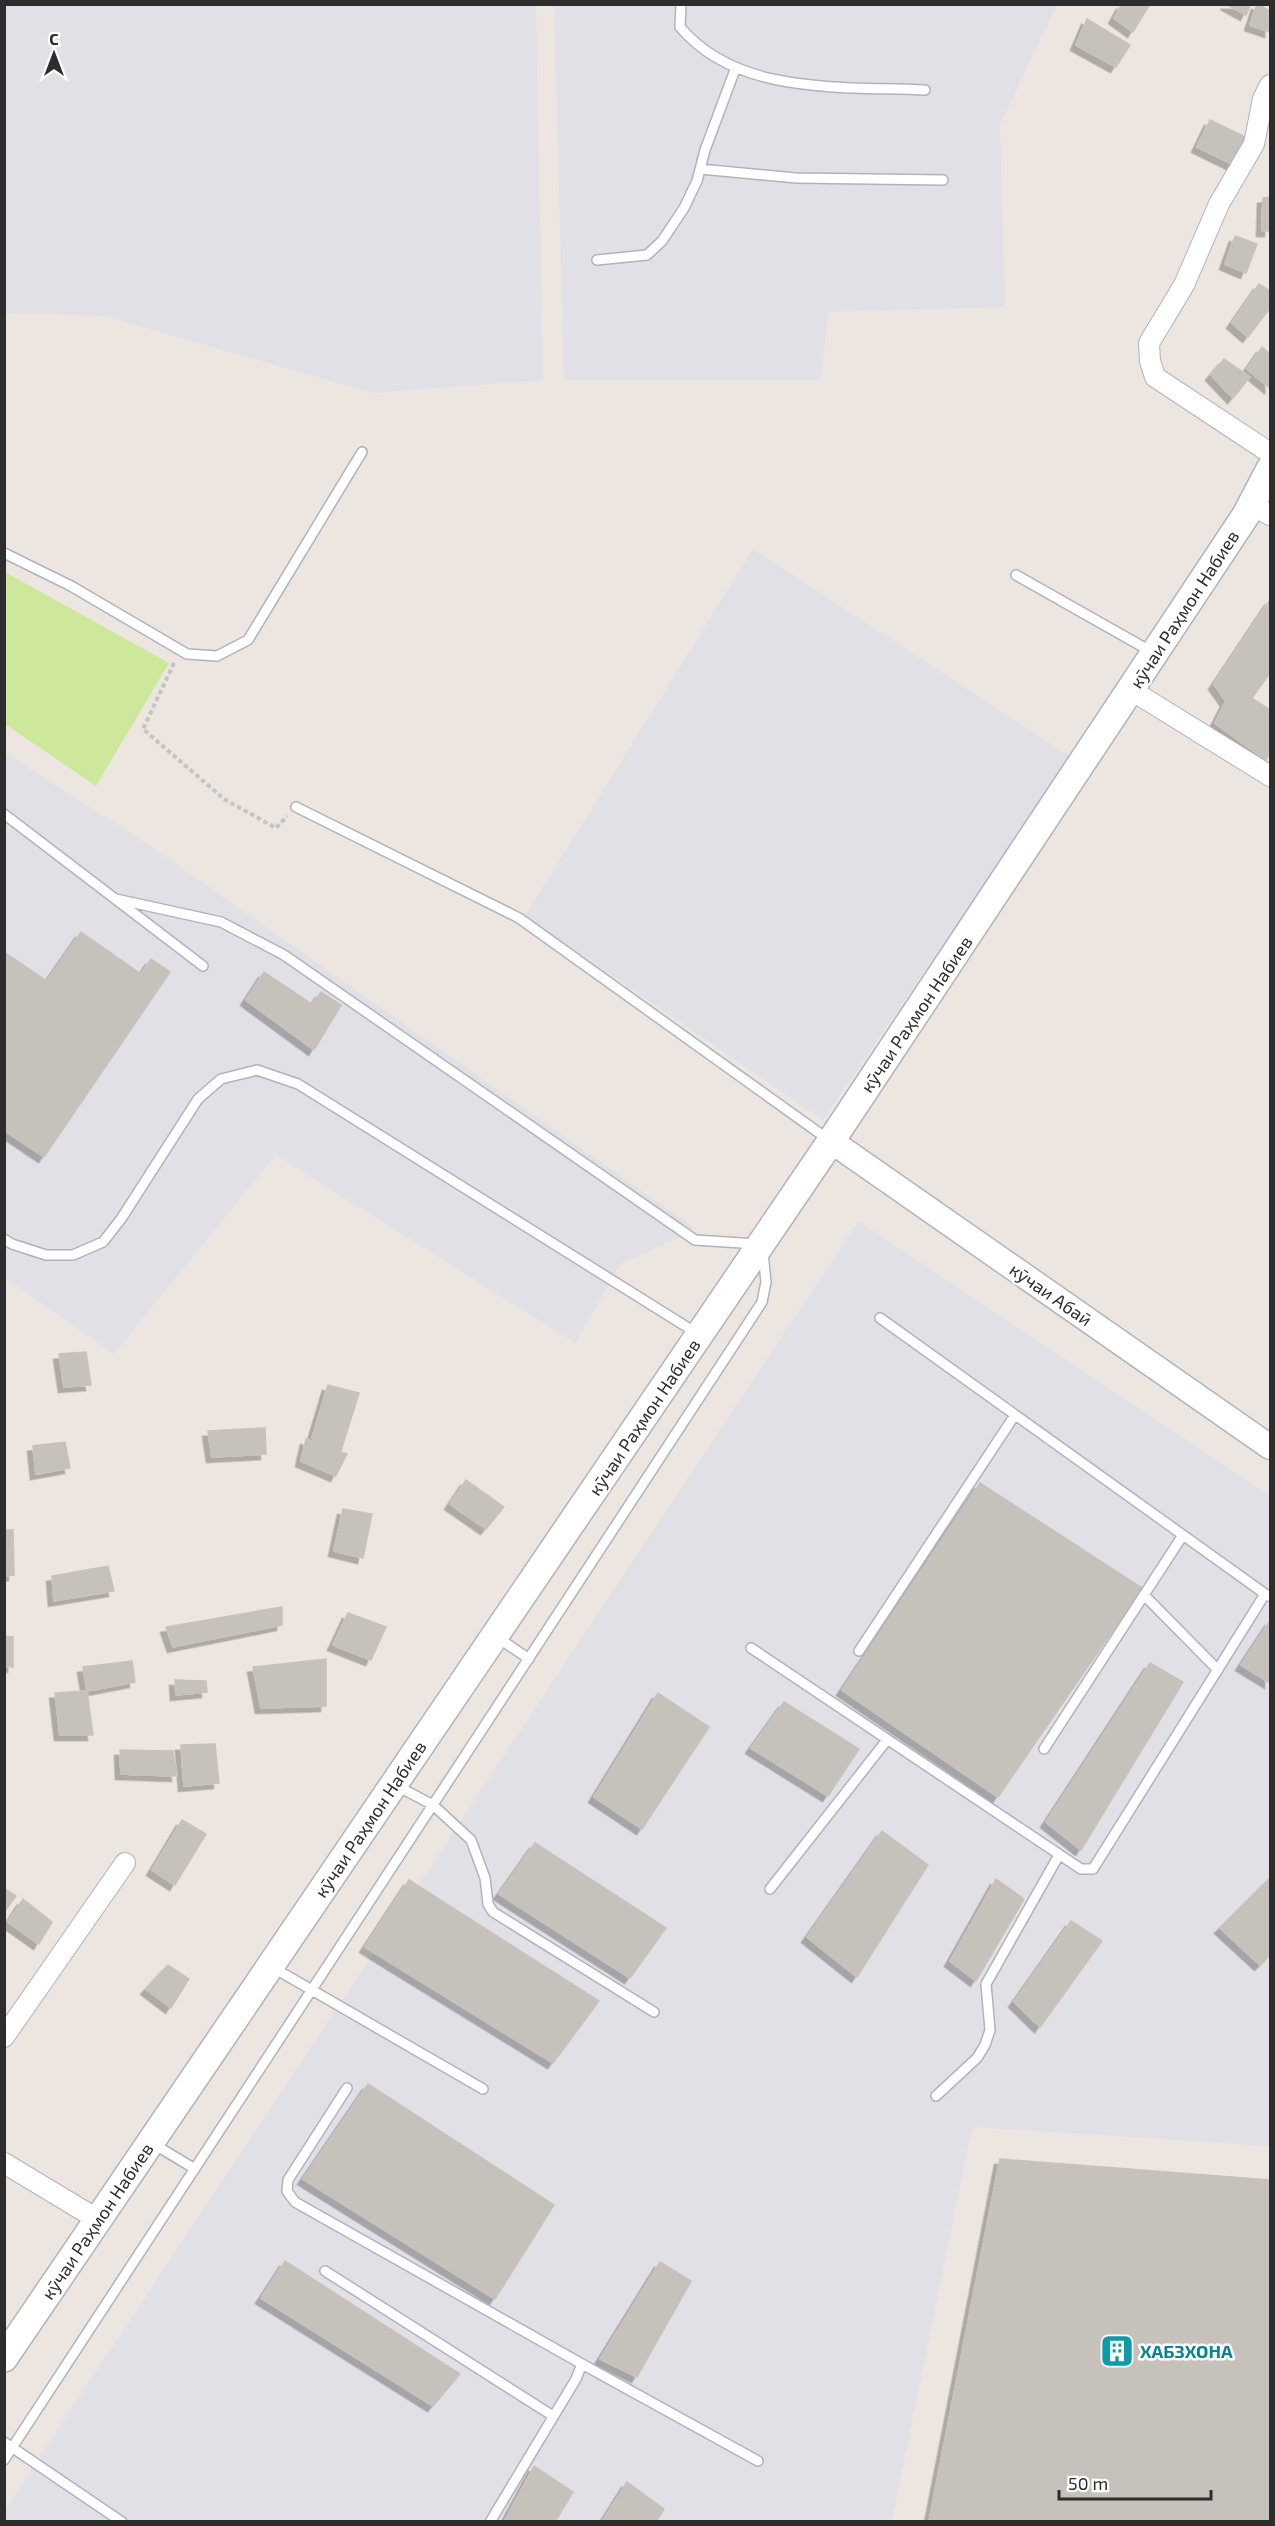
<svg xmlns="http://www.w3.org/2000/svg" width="1275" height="2526" viewBox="0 0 1275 2526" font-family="'Exo 2',sans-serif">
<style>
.industrial{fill:#e1e0e6}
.pitch{fill:#cee89b}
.building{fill:#c6c1bb;stroke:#c9c2b9;stroke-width:1.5;filter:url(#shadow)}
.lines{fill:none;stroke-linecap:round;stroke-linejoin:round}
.service-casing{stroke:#b0b3bc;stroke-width:12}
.minor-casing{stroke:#b0b3bc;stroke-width:22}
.tertiary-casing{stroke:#b0b3bc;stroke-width:27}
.secondary-casing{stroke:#b0b3bc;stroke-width:30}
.path{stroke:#c4c4c4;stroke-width:4;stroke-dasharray:4.5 3;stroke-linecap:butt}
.service{stroke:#fff;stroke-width:9}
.minor{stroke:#fff;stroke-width:20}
.tertiary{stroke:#fff;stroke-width:24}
.secondary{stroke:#fff;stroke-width:27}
.labels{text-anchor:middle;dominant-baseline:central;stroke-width:5;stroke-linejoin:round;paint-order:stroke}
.street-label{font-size:18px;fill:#2d2d2d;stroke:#fff}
.culture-label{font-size:18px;font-weight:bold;fill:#0d838f;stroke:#fff;text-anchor:start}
</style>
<defs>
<filter id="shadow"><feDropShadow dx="-5.5" dy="5.5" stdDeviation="0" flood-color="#0004"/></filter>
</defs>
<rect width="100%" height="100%" fill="#ede6e0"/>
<path class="industrial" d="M 5,4 L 536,5 L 543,380 L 373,393 L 105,316 L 5,313 Z
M 554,5 L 1057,5 L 1000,124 L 1005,307 L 828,312 L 821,380 L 564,380 Z
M 753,549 L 1071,757 L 823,1120 L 525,916 Z
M 4,752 L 152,847 L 696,1229 L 621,1264 L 575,1343 L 276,1155 L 114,1354 L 5,1278 Z
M 858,1221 L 1270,1496 L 1270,2146 L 972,2127 L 892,2521 L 5,2522 L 5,2509 Z"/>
<path class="pitch" d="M 5,572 L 169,663 L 96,786 L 5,724 Z"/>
<path class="building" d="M 1122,4 L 1150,4 L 1133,32 L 1114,18 Z
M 1226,4 L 1251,4 L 1246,15 Z
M 1257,4 L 1270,11 L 1270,32 L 1250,25 Z
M 1087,19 L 1130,45 L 1116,67 L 1076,45 Z
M 1210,120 L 1245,137 L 1243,150 L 1232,164 L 1197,147 Z
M 1270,197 L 1270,231 L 1262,231 L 1263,198 Z
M 1235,236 L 1257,244 L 1246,273 L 1225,264 Z
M 1259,284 L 1270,291 L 1270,308 L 1248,337 L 1232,323 Z
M 1262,347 L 1270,354 L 1270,388 L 1247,369 Z
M 1224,359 L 1250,377 L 1233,398 L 1211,375 Z
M 1270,600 L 1270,673 L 1252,698 L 1270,710 L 1270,751 L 1266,760 L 1215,723 L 1226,701 L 1214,684 Z
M 81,932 L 141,974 L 151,959 L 170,972 L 44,1157 L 4,1130 L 4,952 L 47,981 Z
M 264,972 L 312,1004 L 321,992 L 341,1005 L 314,1050 L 246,1000 Z
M 86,1352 L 91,1385 L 64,1387 L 59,1354 Z
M 328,1385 L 359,1393 L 341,1451 L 312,1438 Z
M 265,1428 L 266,1454 L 212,1457 L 208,1431 Z
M 306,1439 L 347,1454 L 336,1476 L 301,1461 Z
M 65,1442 L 70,1468 L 36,1474 L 33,1446 Z
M 466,1480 L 504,1507 L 486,1529 L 450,1504 Z
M 980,1483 L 1142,1588 L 998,1797 L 842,1690 Z
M 343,1509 L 372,1514 L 363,1558 L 334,1551 Z
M 4,1530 L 13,1530 L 14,1575 L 4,1576 Z
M 108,1566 L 114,1591 L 54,1601 L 52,1576 Z
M 282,1607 L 282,1625 L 173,1647 L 166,1627 Z
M 348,1613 L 386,1627 L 371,1660 L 333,1645 Z
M 1270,1621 L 1270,1683 L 1241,1665 Z
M 4,1636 L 13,1637 L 13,1667 L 4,1666 Z
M 326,1659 L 326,1706 L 261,1708 L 253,1667 Z
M 132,1661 L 135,1682 L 87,1691 L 83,1667 Z
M 1150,1663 L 1183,1682 L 1081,1850 L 1046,1822 Z
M 175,1680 L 206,1681 L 207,1692 L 176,1695 Z
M 87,1691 L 93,1735 L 60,1735 L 55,1693 Z
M 658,1693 L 709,1727 L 642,1829 L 594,1797 Z
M 784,1702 L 859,1749 L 828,1796 L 751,1748 Z
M 215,1744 L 219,1783 L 184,1786 L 181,1745 Z
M 120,1750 L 173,1751 L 177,1776 L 121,1774 Z
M 182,1820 L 206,1834 L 175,1885 L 152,1870 Z
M 882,1831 L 928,1865 L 857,1977 L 807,1937 Z
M 535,1843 L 666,1928 L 630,1978 L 499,1894 Z
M 1270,1878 L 1270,1955 L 1260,1965 L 1220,1928 Z
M 996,1879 L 1024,1899 L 976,1981 L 950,1961 Z
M 409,1880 L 599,2001 L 553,2063 L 365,1947 Z
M 4,1888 L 16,1896 L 4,1912 Z
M 23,1899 L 52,1922 L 39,1944 L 8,1922 Z
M 1071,1921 L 1102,1941 L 1040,2027 L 1014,2002 Z
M 168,1965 L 189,1979 L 171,2008 L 146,1989 Z
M 368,2084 L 554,2205 L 495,2299 L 303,2179 Z
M 1000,2159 L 1270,2180 L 1270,2522 L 929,2522 Z
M 285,2261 L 460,2374 L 433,2406 L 261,2298 Z
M 660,2262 L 691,2281 L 637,2377 L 600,2359 Z
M 534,2466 L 573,2492 L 555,2522 L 504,2522 Z
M 627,2482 L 664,2509 L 656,2522 L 602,2522 Z"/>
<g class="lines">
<defs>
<path id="service" d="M 681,4 L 680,27 C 738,96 843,86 925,90
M 700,169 L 796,178 L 943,180
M 597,260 L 647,255 L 662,241 L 684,208 L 697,181 L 705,150 L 736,67
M 4,553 L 71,586 L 187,654 L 217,656 L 248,640 L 362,452
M 1016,575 L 1152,652
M 296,807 L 519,918 L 829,1140
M 4,814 L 203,966
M 116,899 L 221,922 L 284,955 L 695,1240 L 757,1244
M 4,1239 L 12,1244 L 46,1255 L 73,1255 L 103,1242 L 121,1219 L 198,1099 L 221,1079 L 257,1070 L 298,1084 L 698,1334
M 880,1318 L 1268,1596
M 1144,1595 L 1218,1670
M 497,1637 L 529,1659
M 751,1648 L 1081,1869 L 1093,1869 L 1265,1594
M 859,1651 L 1015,1415
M 1044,1749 L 1183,1535
M 397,1786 L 433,1805 L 471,1840 L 485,1878 L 488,1904 L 493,1912 L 654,2012
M 770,1889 L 887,1740
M 272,1967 L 483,2089
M 347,2088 L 288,2180 L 287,2191 L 295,2202 L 582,2364 L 576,2379 L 490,2522
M 936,2096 L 977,2058 L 985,2045 L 990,2030 L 986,1984 L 1059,1855
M 152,2143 L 195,2169
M 325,2271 L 553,2416
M 582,2364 L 758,2461
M 4,2442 L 122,2522
M 4,2460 L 762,1302 L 766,1282 L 763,1253"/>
<path id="minor" d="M 1270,85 L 1263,99 L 1254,144 L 1219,204 L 1184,285 L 1149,343 L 1150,361 L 1155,377 L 1270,453
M 1251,504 L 1270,515
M 1131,690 L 1270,776
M 4,2037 L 125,1863
M 4,2163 L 97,2219"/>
<path id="tertiary" d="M 831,1141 L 1270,1447"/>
<path id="secondary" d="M 4,2358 L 831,1141 L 1246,515 L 1270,469"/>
</defs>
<use href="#service" class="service-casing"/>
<use href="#minor" class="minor-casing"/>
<use href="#tertiary" class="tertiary-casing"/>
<use href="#secondary" class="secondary-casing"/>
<path class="path" d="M 174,663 L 143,729 L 224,799 L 276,828 L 287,816"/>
<use href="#service" class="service"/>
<use href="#minor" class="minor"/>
<use href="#tertiary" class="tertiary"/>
<use href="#secondary" class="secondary"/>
</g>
<defs>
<symbol id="building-square" viewBox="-11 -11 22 22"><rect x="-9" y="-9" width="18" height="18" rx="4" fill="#0f9aa8" stroke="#fff"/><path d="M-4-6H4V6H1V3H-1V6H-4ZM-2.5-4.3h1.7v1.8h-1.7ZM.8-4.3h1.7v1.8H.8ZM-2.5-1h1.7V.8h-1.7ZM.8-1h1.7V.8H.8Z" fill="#fff"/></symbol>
</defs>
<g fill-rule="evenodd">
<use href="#building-square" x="1098" y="2332" width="38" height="38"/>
</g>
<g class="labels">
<g class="street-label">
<text transform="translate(1184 609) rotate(-57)">кӯчаи Раҳмон Набиев</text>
<text transform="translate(916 1014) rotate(-56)">кӯчаи Раҳмон Набиев</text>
<text transform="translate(1051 1294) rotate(35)">кӯчаи Абаӣ</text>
<text transform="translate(644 1417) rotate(-56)">кӯчаи Раҳмон Набиев</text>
<text transform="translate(370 1819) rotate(-56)">кӯчаи Раҳмон Набиев</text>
<text transform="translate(97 2221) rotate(-56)">кӯчаи Раҳмон Набиев</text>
</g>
<g class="culture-label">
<text x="1140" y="2351">ХАБЗХОНА</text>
</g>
</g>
<rect width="1275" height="2526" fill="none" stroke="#2d2d2d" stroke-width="12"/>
<g transform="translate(54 54)" stroke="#ffffff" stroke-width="4.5" paint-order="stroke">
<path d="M0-4.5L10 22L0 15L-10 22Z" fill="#2d2d2d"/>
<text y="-9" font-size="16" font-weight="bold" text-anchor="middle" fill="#2d2d2d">С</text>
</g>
<path d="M1059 2490v9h152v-9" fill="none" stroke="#2d2d2d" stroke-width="3"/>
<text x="1068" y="2490" font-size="18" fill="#2d2d2d" stroke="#ffffff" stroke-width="4.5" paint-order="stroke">50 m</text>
</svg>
